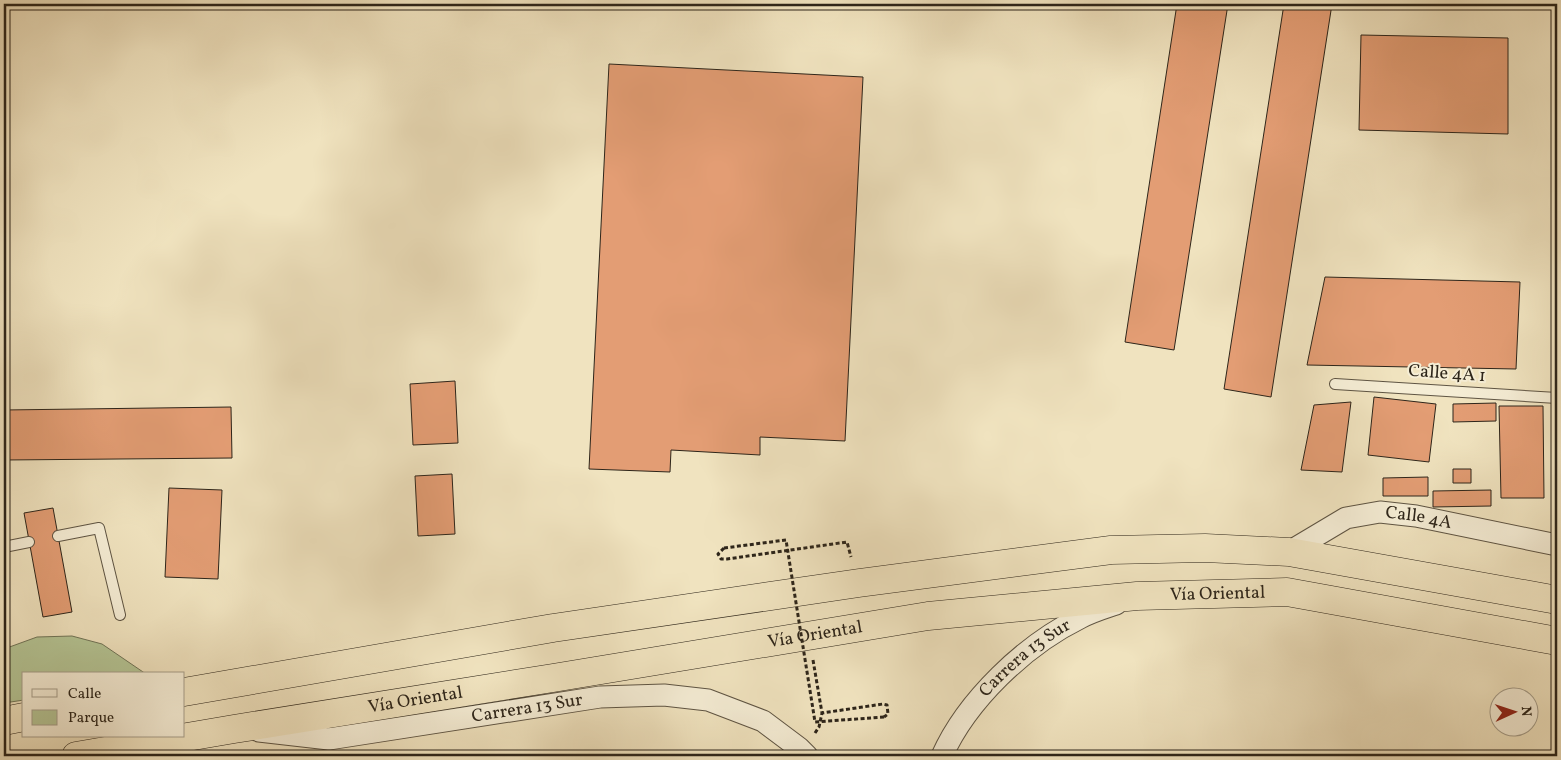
<svg xmlns="http://www.w3.org/2000/svg" width="1561" height="760" viewBox="0 0 1561 760" font-family="Vollkorn,serif">
<style>
.green{fill:#b5c595;stroke:#717558}
.building{fill:#e39d74;stroke:#2d251a}
.lines{fill:none;stroke-linecap:round;stroke-linejoin:round}
.lane-casing{stroke:#5e5443;stroke-width:12}
.street-casing{stroke:#5e5443;stroke-width:23}
.highway-casing{stroke:#2d251a;stroke-width:29}
.path{stroke:#2d251a;stroke-width:3;stroke-dasharray:4 2.5;stroke-linecap:butt}
.lane{stroke:#f5edd5;stroke-width:10}
.street{stroke:#f5edd5;stroke-width:21}
.highway{stroke:#f0e3bf;stroke-width:28}
.path-bridge{stroke:#2d251a;stroke-width:3;stroke-dasharray:4 2.5;stroke-linecap:butt}
.labels{text-anchor:middle;dominant-baseline:central;stroke-width:4;stroke-linejoin:round;paint-order:stroke}
.street-label{font-size:18px;fill:#2d251a;stroke:#f5edd5}
</style>
<rect width="100%" height="100%" fill="#f0e3bf"/>
<filter id="stains"><feTurbulence type="fractalNoise" baseFrequency=".004" numOctaves="4"/><feColorMatrix values="0 0 0 0 .2 0 0 0 0 .09 0 0 0 0 .02 0 0 0 .5 -.17"/></filter>
<radialGradient id="worn" r=".72"><stop offset=".6" stop-color="#630" stop-opacity="0"/><stop offset="1" stop-color="#630" stop-opacity=".3"/></radialGradient>
<path class="green" d="M 72,636 L 102,644 L 146,674 L 24,674 L 24,700 L 4,703 L 4,649 L 37,637 Z"/>
<path class="building" d="M 1177,4 L 1228,4 L 1174,350 L 1125,342 Z
M 1284,4 L 1332,4 L 1271,397 L 1224,389 Z
M 1361,35 L 1508,38 L 1508,134 L 1359,130 Z
M 609,64 L 863,77 L 845,441 L 760,437 L 760,455 L 671,450 L 670,472 L 589,469 Z
M 1325,277 L 1520,282 L 1516,369 L 1307,365 Z
M 455,381 L 458,443 L 413,445 L 410,384 Z
M 1374,397 L 1436,404 L 1429,462 L 1368,455 Z
M 1351,402 L 1342,472 L 1301,470 L 1314,405 Z
M 1496,403 L 1496,421 L 1453,422 L 1453,404 Z
M 1499,406 L 1543,406 L 1544,498 L 1501,498 Z
M 231,407 L 232,458 L 4,460 L 4,410 Z
M 1453,469 L 1471,469 L 1471,483 L 1453,483 Z
M 452,474 L 455,534 L 418,536 L 415,476 Z
M 1428,477 L 1428,496 L 1383,496 L 1383,478 Z
M 169,488 L 222,490 L 218,579 L 165,577 Z
M 1491,490 L 1491,506 L 1433,507 L 1433,491 Z
M 53,508 L 72,612 L 43,617 L 24,513 Z"/>
<g class="lines">
<defs>
<path id="lane" d="M 1335,384 L 1557,398
M 58,536 L 99,528 L 120,615
M 4,547 L 29,542"/>
<g id="street">
<path id="s1" d="M 1289,552 L 1346,518 L 1380,512 L 1416,516 L 1557,545"/>
<path id="s2" d="M 259,731 L 329,739 L 600,697 L 664,695 L 708,700 L 763,721 L 799,748 L 807,756"/>
<path id="s3" d="M 942,756 C 967,700 1025,645 1080,618 C 1091,612 1104,608 1116,604"/>
</g>
<g id="highway">
<path d="M 184,692 L 553,628 L 859,583 L 1111,550 L 1205,548 L 1289,552 L 1557,600"/>
<path d="M 4,721 L 24,717"/>
<path id="s4" d="M 76,756 L 234,729 L 553,678 L 928,616 L 1137,596 L 1287,592 L 1557,641"/>
</g>
</defs>
<use href="#lane" class="lane-casing"/>
<use href="#street" class="street-casing"/>
<use href="#highway" class="highway-casing"/>
<path class="path" d="M 724,548 L 718,554 L 721,559 L 727,559 L 847,542 L 851,557
M 813,660 L 822,713 L 883,704 L 887,705 L 888,714 L 884,717
M 815,733 L 819,727 L 822,713"/>
<use href="#lane" class="lane"/>
<use href="#street" class="street"/>
<use href="#highway" class="highway"/>
<path class="path-bridge" d="M 724,548 L 786,540 L 815,722 L 884,717"/>
</g>
<g class="labels">
<g class="street-label">
<text transform="translate(1447 374) rotate(4)">Calle 4A 1</text>
<text stroke="none"><textPath href="#s1" startOffset="140">Calle 4A</textPath></text>
<text stroke="none"><textPath href="#s4" startOffset="1154">Vía Oriental</textPath></text>
<text stroke="none"><textPath href="#s4" startOffset="749">Vía Oriental</textPath></text>
<text stroke="none"><textPath href="#s3" startOffset="130">Carrera 13 Sur</textPath></text>
<text stroke="none"><textPath href="#s4" startOffset="344">Vía Oriental</textPath></text>
<text stroke="none"><textPath href="#s2" startOffset="271">Carrera 13 Sur</textPath></text>
</g>
</g>
<rect width="1561" height="760" fill="none" stroke="#f0e3bf" stroke-width="20"/>
<rect x="5" y="5" width="1551" height="750" fill="none" stroke="#2d251a" stroke-width="2.5"/>
<rect x="10" y="10" width="1541" height="740" fill="none" stroke="#2d251a"/>
<rect x="22" y="672" width="162" height="65" fill="#f5edd5" stroke="#a59d8a"/>
<rect x="32" y="689" width="25" height="8" fill="#f5edd5" stroke="#a59d8a"/>
<text x="68" y="698" font-size="15" fill="#2d251a">Calle</text>
<rect x="32" y="710" width="25" height="15" fill="#b5c595" stroke="#a59d8a"/>
<text x="68" y="722" font-size="15" fill="#2d251a">Parque</text>
<g transform="translate(1514 712) rotate(87)"><circle r="24" fill="#f5edd5" stroke="#a59d8a"/>
<path d="M0-4L9 19L0 12L-9 19Z" fill="#8f2418"/>
<text y="-8" font-size="14" font-weight="bold" text-anchor="middle" fill="#2d251a">N</text>
</g>
<rect width="100%" height="100%" filter="url(#stains)"/>
<rect width="100%" height="100%" fill="url(#worn)"/>
</svg>
